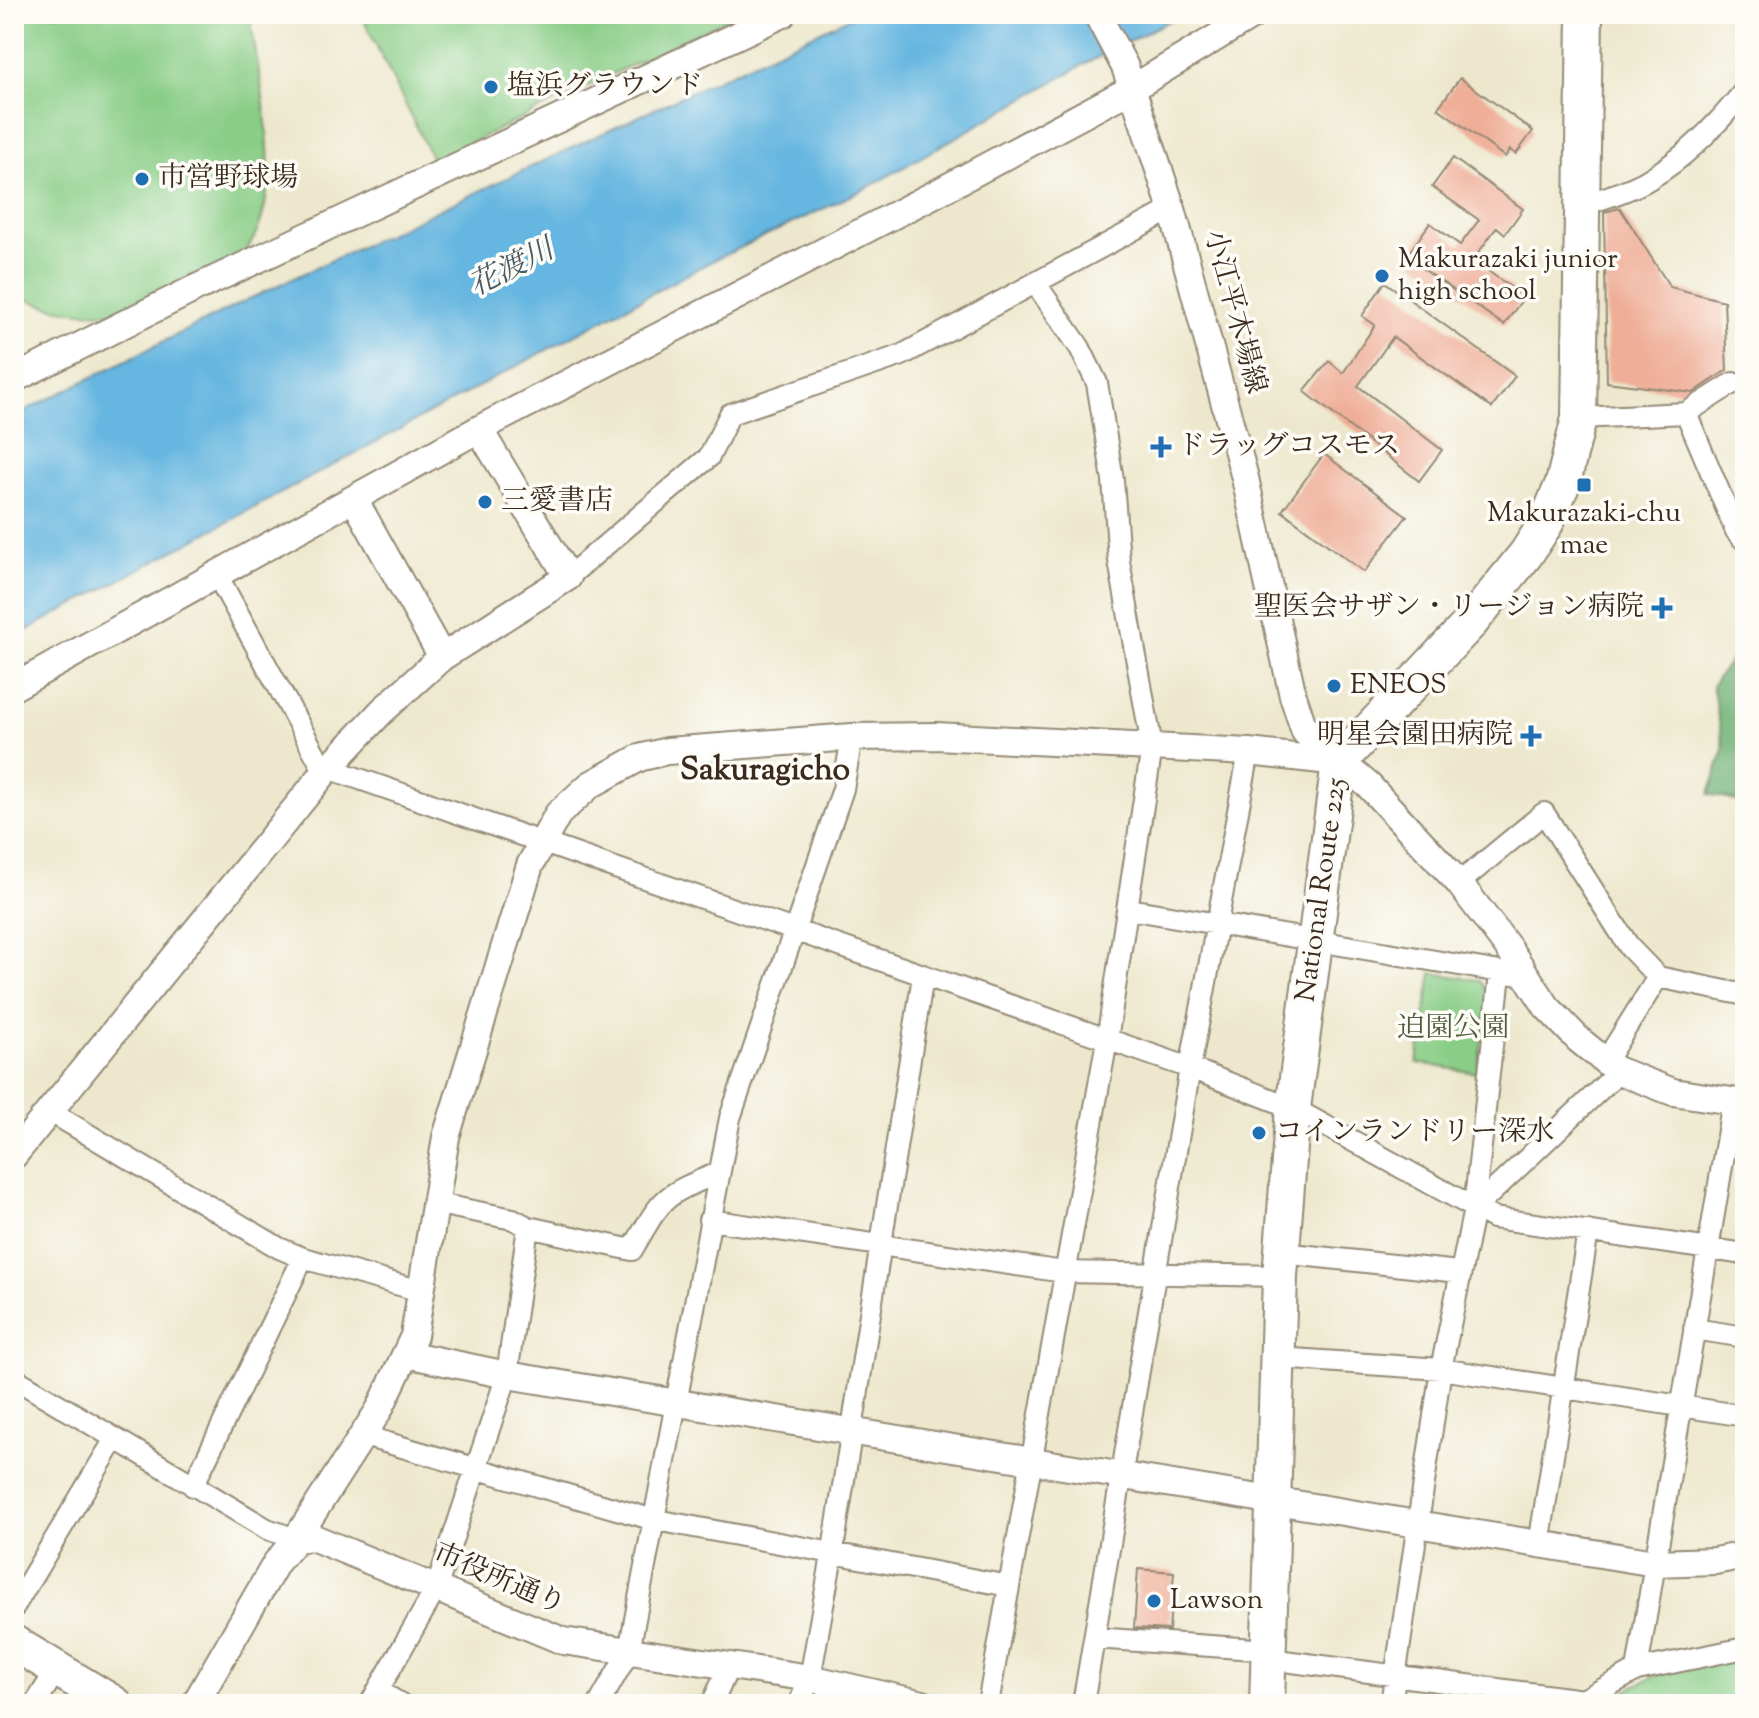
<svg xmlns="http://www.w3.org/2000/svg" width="1759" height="1718" viewBox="0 0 1759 1718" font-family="'Sorts Mill Goudy','Noto Serif JP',serif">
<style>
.green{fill:#89cd87;stroke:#627c52;stroke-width:2}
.forest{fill:#6eb074;stroke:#546d49;stroke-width:2}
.water{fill:#65b6e0;stroke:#50707f;stroke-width:2}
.building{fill:#efae98}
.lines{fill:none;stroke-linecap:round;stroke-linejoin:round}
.minor-casing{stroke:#948976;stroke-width:24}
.tertiary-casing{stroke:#948976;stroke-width:30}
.trunk-casing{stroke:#948976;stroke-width:38}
.minor{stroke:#fff;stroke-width:20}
.tertiary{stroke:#fff;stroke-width:26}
.trunk{stroke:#fff;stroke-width:34}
.poi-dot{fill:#1f6fb2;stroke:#fdfcf7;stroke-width:3}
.labels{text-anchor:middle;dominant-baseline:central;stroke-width:7;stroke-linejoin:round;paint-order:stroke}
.poi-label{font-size:28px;fill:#3b2a1e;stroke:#fdfcf7;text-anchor:start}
.street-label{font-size:28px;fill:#3b2a1e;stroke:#fdfcf7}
.park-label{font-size:28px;fill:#525b3e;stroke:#fdfcf7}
.water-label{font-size:30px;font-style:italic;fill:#4a5b62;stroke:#fdfcf7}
.quarter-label{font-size:32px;font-weight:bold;fill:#3b2a1e;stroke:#fdfcf7}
</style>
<rect width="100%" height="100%" fill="#fdfcf7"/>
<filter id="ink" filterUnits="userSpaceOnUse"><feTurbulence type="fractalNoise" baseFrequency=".0125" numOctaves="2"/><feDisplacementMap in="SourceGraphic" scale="16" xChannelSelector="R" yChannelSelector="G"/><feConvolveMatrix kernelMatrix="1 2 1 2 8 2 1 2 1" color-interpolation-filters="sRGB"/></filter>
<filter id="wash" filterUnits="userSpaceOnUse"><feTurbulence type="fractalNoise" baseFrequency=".006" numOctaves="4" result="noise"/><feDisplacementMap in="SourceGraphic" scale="32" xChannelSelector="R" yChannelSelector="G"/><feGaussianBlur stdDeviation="1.8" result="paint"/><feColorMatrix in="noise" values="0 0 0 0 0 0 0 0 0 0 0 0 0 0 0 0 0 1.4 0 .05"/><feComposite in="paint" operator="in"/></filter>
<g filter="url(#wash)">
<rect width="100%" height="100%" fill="#ede8cd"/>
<path class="green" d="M 14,14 L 250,14 C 258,81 291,199 243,254 C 232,266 142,302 121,312 C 82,315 50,310 14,294 Z
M 361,14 L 737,14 L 433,161 Z
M 1432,973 L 1479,980 L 1490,994 L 1477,1073 L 1417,1063 Z
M 1739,1658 L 1745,1662 L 1742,1704 L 1597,1704 L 1661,1673 Z"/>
<path class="forest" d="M 1745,641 L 1745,804 L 1709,794 L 1724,749 L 1712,685 Z"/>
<path class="water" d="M 857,14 L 1182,14 L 1081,66 L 865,189 L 708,263 L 14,637 L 14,416 L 247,300 Z"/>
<g id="blocks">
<path class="building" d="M 1460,78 L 1533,131 L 1516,154 L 1510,150 L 1505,157 L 1438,108 Z
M 1453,158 L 1523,209 L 1505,234 L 1497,227 L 1473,260 L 1524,297 L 1504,325 L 1406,257 L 1430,223 L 1460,245 L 1479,220 L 1432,187 Z
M 1620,208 L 1670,287 L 1724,301 L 1727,370 L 1693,393 L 1607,382 L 1604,212 Z
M 1385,282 L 1515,376 L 1492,408 L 1393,337 L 1358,386 L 1442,450 L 1419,481 L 1304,391 L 1329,361 L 1343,373 L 1375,325 L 1362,316 Z
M 1324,454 L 1407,516 L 1364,572 L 1282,511 Z
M 1138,1569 L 1174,1572 L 1169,1630 L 1134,1628 Z"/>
</g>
</g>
<g filter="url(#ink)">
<use href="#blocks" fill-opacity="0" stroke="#948976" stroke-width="2"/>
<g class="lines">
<defs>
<path id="minor" d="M 1585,205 C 1605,197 1630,191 1649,179 C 1687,157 1718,124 1745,90
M 1686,413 L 1736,531 L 1745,541
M 1579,418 L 1686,413 L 1733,383
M 217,575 L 325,772
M 568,577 L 709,457 L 730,414 L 902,355 L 1172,209
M 328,768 L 1190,1068 L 1293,1108 L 1493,1218 L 1745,1254
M 1459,883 L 1544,813 L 1630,948 L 1658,977 L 1745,995
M 1129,909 L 1512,974
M 1605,1062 L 1658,977
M 49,1111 L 279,1248 L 303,1258 L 421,1291
M 433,1203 L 513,1219 L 528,1227 L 632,1250 C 662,1199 660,1196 716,1174
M 1474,1209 L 1609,1081 L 1616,1070
M 709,1220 L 1064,1272 L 1280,1276
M 1282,1253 L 1459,1272
M 1694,1329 L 1745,1337
M 1278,1358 L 1441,1369 L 1745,1416
M 14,1378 L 267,1529 L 296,1539
M 364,1436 L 651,1519 L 1009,1586
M 193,1486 L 303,1258
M 1539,1545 L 1588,1231
M 14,1607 L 115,1439
M 1094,1638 L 1269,1650
M 1269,1659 L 1583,1700 L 1637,1670 L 1745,1648
M 1637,1670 L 1733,1101
M 379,1691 L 401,1704
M 35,1704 L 57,1669
M 370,1704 L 436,1589 L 507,1375 L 528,1227
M 599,1704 L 629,1651 L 730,1118 L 843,789 L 852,737
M 712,1704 L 729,1666
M 799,1704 L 810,1678 L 833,1550 L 923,976
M 988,1704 L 1107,1040 L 1152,747 L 1119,561 L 1113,480 L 1097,383 L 1080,348 L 1036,284
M 1083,1704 L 1190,1068 L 1249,752
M 1391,1704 L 1441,1369 L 1474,1209 L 1500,974"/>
<path id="tertiary" d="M 1097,14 L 1125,67 L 1172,209 L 1245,478 L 1293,696 L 1305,732 L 1369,786 L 1459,883 L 1507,946 L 1547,1007 L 1579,1040 L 1616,1070 L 1673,1092 L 1745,1103
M 14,379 L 194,289 L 783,14
M 354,499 L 442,657
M 14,687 L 479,429 L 931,196 L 1133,88 L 1255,14
M 14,1155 L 325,772 L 381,712 L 442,657 L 568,577 L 479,429
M 406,1354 L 507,1375 L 1655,1563 L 1715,1561 L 1745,1555
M 296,1539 L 379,1410 L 414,1336 L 446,1137 L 530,865 L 558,814 L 590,785 L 639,758 L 667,751 L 852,737 L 936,736 L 1249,752 L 1339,762
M 195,1704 L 276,1563 L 296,1539 L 312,1537 L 563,1641 L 810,1678 L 923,1704"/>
<path id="trunk" d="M 14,1643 L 115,1704
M 1267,1704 L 1280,1276 L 1293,1108 L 1339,762 L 1472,621 L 1526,554 L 1546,523 L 1563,483 L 1579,418 L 1585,14"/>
</defs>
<use href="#minor" class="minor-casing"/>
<use href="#tertiary" class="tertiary-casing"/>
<use href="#trunk" class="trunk-casing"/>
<use href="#minor" class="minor"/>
<use href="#tertiary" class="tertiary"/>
<use href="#trunk" class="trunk"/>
</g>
</g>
<g class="poi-dot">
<circle cx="491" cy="87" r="8"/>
<circle cx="142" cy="179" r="8"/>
<circle cx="1382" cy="276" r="8"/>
<path d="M1157 435h8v8h8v8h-8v8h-8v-8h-8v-8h8z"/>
<rect x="1576" y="477" width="16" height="16" rx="4"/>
<circle cx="485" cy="502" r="8"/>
<path d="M1658 596h8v8h8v8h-8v8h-8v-8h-8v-8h8z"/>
<circle cx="1334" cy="686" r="8"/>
<path d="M1527 724h8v8h8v8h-8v8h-8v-8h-8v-8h8z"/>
<circle cx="1259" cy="1133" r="8"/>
<circle cx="1154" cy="1601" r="8"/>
</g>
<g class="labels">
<g class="poi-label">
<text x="507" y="87">塩浜グラウンド</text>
<text x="158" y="179">市営野球場</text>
<text x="1398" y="260">Makurazaki junior<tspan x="1398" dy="32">high school</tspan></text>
<text x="1177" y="447">ドラッグコスモス</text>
<text x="501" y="502">三愛書店</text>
<text x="1584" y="514" text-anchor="middle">Makurazaki-chu<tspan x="1584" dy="32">mae</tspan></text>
<text x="1644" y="608" text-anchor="end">聖医会サザン・リージョン病院</text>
<text x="1350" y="686">ENEOS</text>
<text x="1513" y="736" text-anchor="end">明星会園田病院</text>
<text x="1275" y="1133">コインランドリー深水</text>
<text x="1170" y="1601">Lawson</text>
</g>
<g class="street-label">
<text transform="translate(1234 312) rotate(75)">小江平木場線</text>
<text transform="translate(1322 890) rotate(-82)">National Route 225</text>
<text transform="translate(499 1580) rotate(23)">市役所通り</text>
</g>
<g class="park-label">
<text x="1453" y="1029">迫園公園</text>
</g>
<g class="water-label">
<text transform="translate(512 269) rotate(-27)">花渡川</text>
</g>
<g class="quarter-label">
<text x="765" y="771">Sakuragicho</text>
</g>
</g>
<rect width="1759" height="1718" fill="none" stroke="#fdfcf7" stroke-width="48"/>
</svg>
